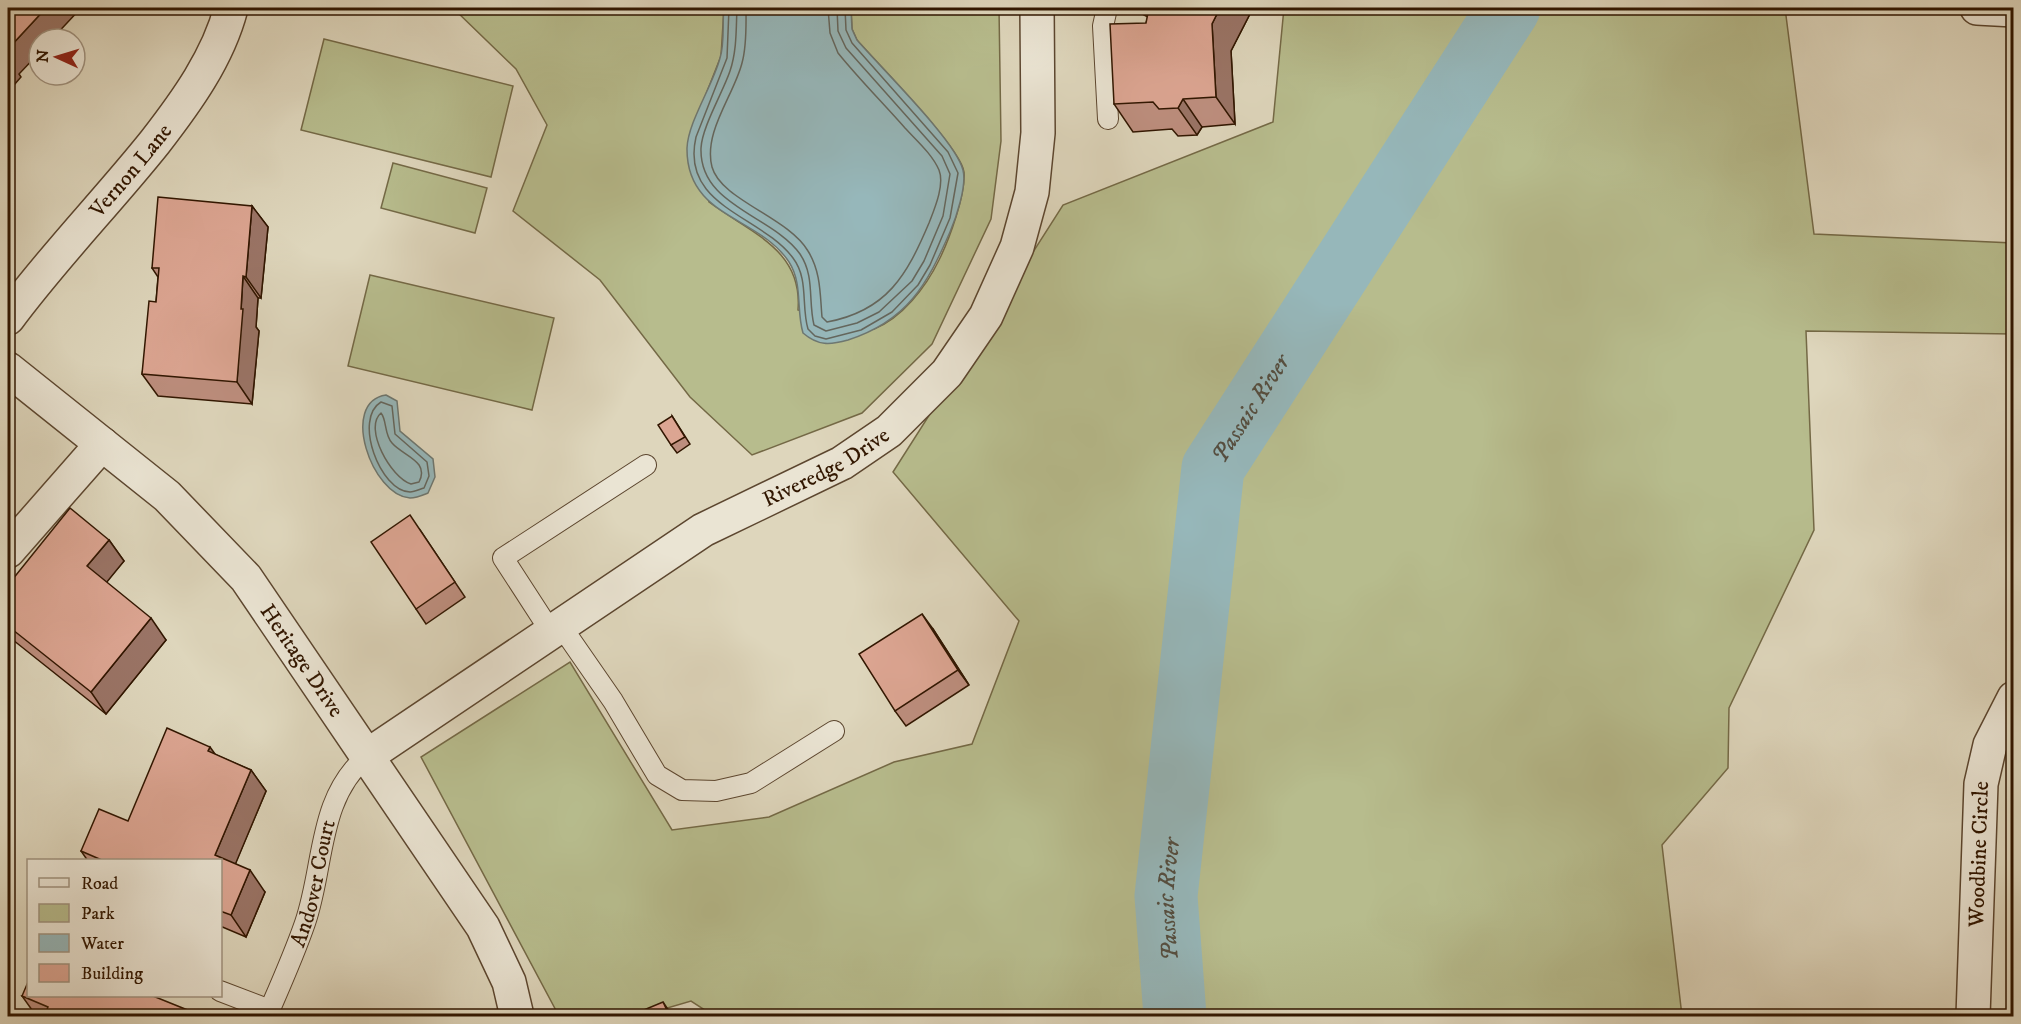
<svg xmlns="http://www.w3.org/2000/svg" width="2021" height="1024" viewBox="0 0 2021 1024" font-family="'IM FELL DW Pica',serif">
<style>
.green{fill:#b7bc8d;stroke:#746946;stroke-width:1.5}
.water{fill:#96b7ba;stroke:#6e7770;stroke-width:1.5}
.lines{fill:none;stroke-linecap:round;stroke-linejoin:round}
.shore{stroke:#64665d;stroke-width:1.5}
.river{stroke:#96b7ba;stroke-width:63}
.service-casing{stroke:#5c462f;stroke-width:22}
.minor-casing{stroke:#5c462f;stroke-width:36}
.service{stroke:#eae4d3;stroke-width:20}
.minor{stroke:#eae4d3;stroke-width:33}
.wall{fill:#bd8e7e;stroke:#311600;stroke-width:1.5}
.shaded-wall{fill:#9a7466;stroke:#311600;stroke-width:1.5}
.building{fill:#dca592;stroke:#311600;stroke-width:1.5}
.labels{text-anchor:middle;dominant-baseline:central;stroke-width:4.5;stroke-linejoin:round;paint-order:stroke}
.street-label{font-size:22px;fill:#311600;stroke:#eae4d3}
.water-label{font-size:24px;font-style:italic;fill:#544e41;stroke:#eae4d3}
</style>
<rect width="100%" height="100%" fill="#ded6bc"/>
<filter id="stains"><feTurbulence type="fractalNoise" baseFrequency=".00333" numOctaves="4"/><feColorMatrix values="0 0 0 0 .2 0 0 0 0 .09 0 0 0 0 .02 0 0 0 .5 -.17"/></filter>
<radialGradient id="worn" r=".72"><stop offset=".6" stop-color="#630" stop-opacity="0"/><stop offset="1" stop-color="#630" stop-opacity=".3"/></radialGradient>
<path class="green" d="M 453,8 L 724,8 L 721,56 L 690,135 L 709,202 C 750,233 803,249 798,310 L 874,329 C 902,318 926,287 939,260 C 949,240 966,194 964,172 C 961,148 877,63 857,40 L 852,29 L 851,8 L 999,8 L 1001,141 L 991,219 L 932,344 L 862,413 L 752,455 L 690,397 L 600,280 L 513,211 L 547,125 L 516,69 Z
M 1284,8 L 1785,8 L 1814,234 L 2013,243 L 2013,334 L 1806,331 L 1814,530 L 1729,708 L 1728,768 L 1662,845 L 1682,1016 L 714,1016 L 691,1001 L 640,1016 L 559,1016 L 421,757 L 570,662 L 672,830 L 769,817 L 894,762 L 972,744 L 1019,621 L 893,472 L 1063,205 L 1273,122 Z
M 324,39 L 513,86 L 491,177 L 301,130 Z
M 393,163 L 487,188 L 475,233 L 381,208 Z
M 370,275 L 554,318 L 532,410 L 348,366 Z"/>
<path class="water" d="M 724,8 L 851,8 L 852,29 L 857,40 C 881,68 956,141 963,170 C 967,186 956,218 950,232 C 927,285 907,321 848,340 C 830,345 818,346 803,333 C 796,310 803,284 789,262 C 759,216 686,218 687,148 C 688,122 713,85 720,58 C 725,42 722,24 724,8 Z
M 386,395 L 397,401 L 400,431 L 433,459 L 435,477 L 428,493 C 423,495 416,498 410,498 C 372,496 339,402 386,395 Z"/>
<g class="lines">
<path class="shore" d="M 729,8 L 727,58 L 696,137 C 680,207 761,215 793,258 C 809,279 801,306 808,329 L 815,336 L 826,339 L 861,330 L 892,312 L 918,285 L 930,265 L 950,218 L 958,173 L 948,152 L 852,43 L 846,30 L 845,8
M 737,8 C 736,29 737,50 730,71 C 723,92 702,127 701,148 C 699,206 772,215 800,254 C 815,276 808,301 814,325 L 826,331 L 857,323 L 879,312 L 912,281 L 924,261 L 943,216 L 950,174 L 942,156 L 846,48 L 838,31 L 837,8
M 746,8 C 746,25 747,45 742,63 C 734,95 703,132 712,167 C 721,200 788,217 808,251 C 821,272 820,294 822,317 L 827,322 C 887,311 907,275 929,223 C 934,210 945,185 939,170 C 932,154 917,141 905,128 C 883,103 859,79 838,53 L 830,33 L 828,8
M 381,402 L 392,406 L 395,434 L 427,462 L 429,476 L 424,488 C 420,489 415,492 410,492 C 380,491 353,419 381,402 Z
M 381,413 C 387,420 384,434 392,443 C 403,456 430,461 419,482 L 411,484 C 391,478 363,428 381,413 Z"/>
<path class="river" id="s1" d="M 1175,1016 L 1166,896 L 1213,468 L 1509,8"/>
<defs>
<g id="service">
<path d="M 1107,8 L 1103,26 L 1108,119"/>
<path d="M 561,626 L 613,701 L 657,775 L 682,790 L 716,791 L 751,783 L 834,731"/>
<path d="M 551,632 L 503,558 L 646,465"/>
<path d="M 220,991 L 270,1010"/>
<path id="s2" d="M 267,1016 C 280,986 294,955 305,923 C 325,865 317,799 367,756"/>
</g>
<g id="minor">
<path d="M 1977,8 L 2014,10"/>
<path id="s3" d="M 8,318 C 53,257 107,202 155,142 C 186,102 218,58 231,8"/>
<path id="s4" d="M 8,369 L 167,496 L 246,578 L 483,927 L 509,982 L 517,1016"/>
<path d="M 8,551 L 102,444"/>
<path id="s5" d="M 367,756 L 703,530 L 842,463 L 889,431 L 947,373 L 986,316 L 1017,247 L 1032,192 L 1038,133 L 1037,8"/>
<path id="s6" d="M 1973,1016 L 1981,784 L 1990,745 L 2014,698"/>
</g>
</defs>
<use href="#service" class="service-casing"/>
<use href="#minor" class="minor-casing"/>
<use href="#service" class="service"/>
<use href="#minor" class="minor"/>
</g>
<path class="wall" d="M 1133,8 L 1253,8 L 1231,51 L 1235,124 L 1202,127 L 1197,135 L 1178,136 L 1172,129 L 1133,132 L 1114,104 L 1146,23 L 1148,17 L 1136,11 Z
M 252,206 L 268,227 L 261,298 L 258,298 L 256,327 L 259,331 L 252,404 L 158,396 L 142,374 L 156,302 L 158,277 L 152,268 Z
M 672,416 L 690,444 L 677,453 L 671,445 Z
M 420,530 L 465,597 L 426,624 L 416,609 Z
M 109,540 L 124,561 L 106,582 L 166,640 L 106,714 L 8,636 L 8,585 Z
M 933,629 L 969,685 L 906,726 L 895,711 Z
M 216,755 L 251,770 L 266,791 L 235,864 L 265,892 L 246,937 L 220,926 L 220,861 L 88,861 L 81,851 L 128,821 Z
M 22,996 L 194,1017 L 37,1017 Z"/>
<path class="shaded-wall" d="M 46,8 L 81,8 L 52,39 L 39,39 L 39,53 L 19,74 L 21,77 L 8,92 L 8,49 Z
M 1220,8 L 1253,8 L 1231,51 L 1235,124 L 1216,97 L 1212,24 Z
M 1183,99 L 1202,127 L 1197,135 L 1178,108 Z
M 252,206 L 268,227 L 261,298 L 246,277 Z
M 243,276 L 258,298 L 256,327 L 259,331 L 252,404 L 237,382 Z
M 109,540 L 124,561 L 102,588 L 87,566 Z
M 922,614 L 933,629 L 969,685 L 958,670 Z
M 151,618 L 166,640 L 106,714 L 91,692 Z
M 210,747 L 225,768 L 208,751 Z
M 251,770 L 266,791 L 230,877 L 215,855 Z
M 250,870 L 265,892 L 246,937 L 231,915 Z
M 663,1002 L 673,1017 L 670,1017 Z
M 190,1011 L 194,1017 L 187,1017 Z"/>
<path class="building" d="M 8,8 L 46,8 L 8,49 Z
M 1149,8 L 1220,8 L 1212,24 L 1216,97 L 1183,99 L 1178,108 L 1159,109 L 1153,102 L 1114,104 L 1110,24 L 1146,23 Z
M 158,197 L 252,206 L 246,277 L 243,276 L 241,309 L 243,309 L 237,382 L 142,374 L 149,301 L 156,302 L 159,268 L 152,268 Z
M 672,416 L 685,437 L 671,445 L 658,425 Z
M 70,508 L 109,540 L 87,566 L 151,618 L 91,692 L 8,626 L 8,585 Z
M 410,515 L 455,582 L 416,609 L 371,542 Z
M 922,614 L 958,670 L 895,711 L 859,654 Z
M 167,728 L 210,747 L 208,751 L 251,770 L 215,855 L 250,870 L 231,915 L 220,911 L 220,861 L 104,861 L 81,851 L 99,809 L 128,821 Z
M 28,982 L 28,996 L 153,996 L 190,1011 L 187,1017 L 44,1017 L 48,1007 L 22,996 Z
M 663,1002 L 670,1017 L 627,1017 Z"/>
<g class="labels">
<g class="street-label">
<text stroke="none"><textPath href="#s3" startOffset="192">Vernon Lane</textPath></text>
<text stroke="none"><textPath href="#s5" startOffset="543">Riveredge Drive</textPath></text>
<text stroke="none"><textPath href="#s4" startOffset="417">Heritage Drive</textPath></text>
<text stroke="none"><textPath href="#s6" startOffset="162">Woodbine Circle</textPath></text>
<text stroke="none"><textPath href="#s2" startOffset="141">Andover Court</textPath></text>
</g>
<g class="water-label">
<text stroke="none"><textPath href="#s1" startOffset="621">Passaic River</textPath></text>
<text stroke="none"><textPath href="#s1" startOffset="117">Passaic River</textPath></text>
</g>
</g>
<rect width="2021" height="1024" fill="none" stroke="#ded6bc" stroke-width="30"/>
<rect x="9" y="9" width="2003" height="1006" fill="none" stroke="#311600" stroke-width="3"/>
<rect x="15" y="15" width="1991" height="994" fill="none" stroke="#311600" stroke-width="1.5"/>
<rect x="27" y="859" width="195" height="138" fill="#eae4d3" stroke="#a0927f" stroke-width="1.5"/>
<rect x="39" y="878" width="30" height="9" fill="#eae4d3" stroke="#a0927f" stroke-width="1.5"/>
<text x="81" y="889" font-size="18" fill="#311600">Road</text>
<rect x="39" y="904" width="30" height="18" fill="#b7bc8d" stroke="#a0927f" stroke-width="1.5"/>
<text x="81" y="919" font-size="18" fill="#311600">Park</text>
<rect x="39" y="934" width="30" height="18" fill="#96b7ba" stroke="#a0927f" stroke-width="1.5"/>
<text x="81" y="949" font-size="18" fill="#311600">Water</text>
<rect x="39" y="964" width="30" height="18" fill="#dca592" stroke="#a0927f" stroke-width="1.5"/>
<text x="81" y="979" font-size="18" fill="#311600">Building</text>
<g transform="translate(57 57) rotate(274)"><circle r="28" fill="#eae4d3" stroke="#a0927f" stroke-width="1.5"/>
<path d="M0-4.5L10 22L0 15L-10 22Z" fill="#8f2418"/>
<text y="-9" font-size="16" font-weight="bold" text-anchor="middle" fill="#311600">N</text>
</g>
<rect width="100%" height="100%" filter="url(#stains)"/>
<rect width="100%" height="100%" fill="url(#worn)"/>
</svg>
